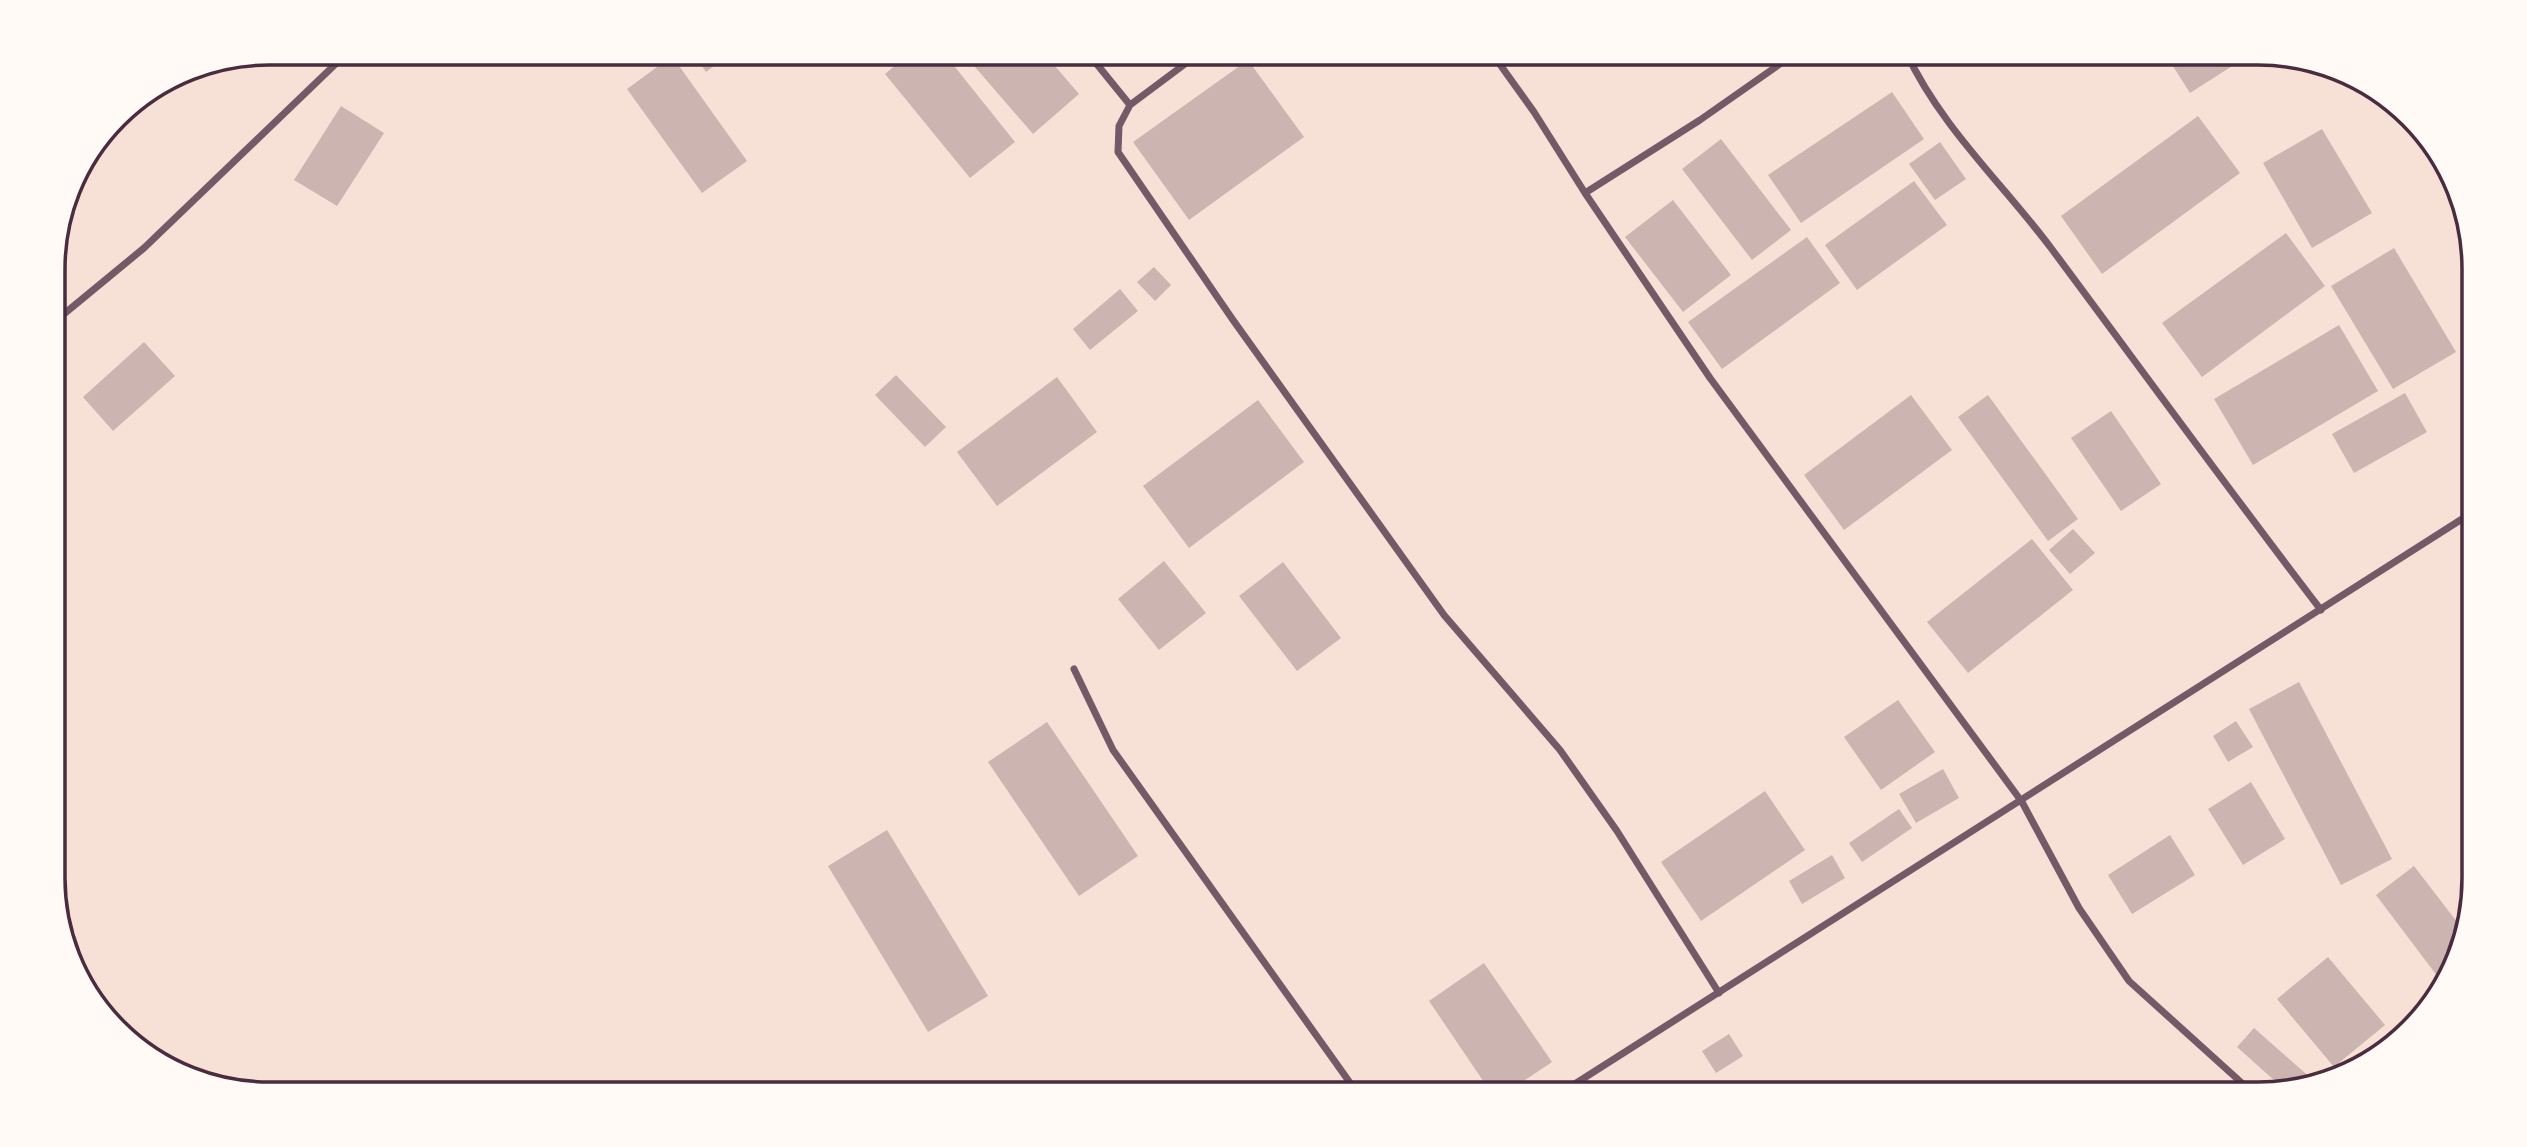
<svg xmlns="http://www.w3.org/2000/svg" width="2527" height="1147" viewBox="0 0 2527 1147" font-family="'Varela Round',sans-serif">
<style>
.building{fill:#ccb4b1}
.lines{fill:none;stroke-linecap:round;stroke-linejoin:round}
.minor{stroke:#755966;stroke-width:7}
.rim{fill:none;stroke:#4a2c40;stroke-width:3.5}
</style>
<rect width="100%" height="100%" fill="#f7e1d7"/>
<path class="building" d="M 692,52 L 710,52 L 718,63 L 706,72 Z
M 911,52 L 943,52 L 1015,142 L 970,178 L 885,74 Z
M 962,52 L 1043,52 L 1079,94 L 1033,134 Z
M 2164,52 L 2254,52 L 2190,93 Z
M 672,56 L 747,161 L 702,193 L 627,89 Z
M 1248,60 L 1304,137 L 1189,220 L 1133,142 Z
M 1892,92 L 1924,139 L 1801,223 L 1768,175 Z
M 341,106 L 384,133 L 337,206 L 294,180 Z
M 2198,116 L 2240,173 L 2102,274 L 2061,216 Z
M 2322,129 L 2372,213 L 2312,248 L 2263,163 Z
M 1721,139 L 1791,230 L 1752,260 L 1682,169 Z
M 1940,142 L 1966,179 L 1935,200 L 1909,164 Z
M 1914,181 L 1947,225 L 1857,290 L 1825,245 Z
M 1673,200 L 1731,275 L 1683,312 L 1625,237 Z
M 2286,233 L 2325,286 L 2202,377 L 2162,323 Z
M 1807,237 L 1840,283 L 1722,369 L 1688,322 Z
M 2394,248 L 2456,352 L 2393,389 L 2331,286 Z
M 1154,267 L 1171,285 L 1155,301 L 1137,282 Z
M 1120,289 L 1138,311 L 1090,350 L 1073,329 Z
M 2339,325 L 2378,391 L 2253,465 L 2214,399 Z
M 144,342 L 175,376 L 113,431 L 83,397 Z
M 896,375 L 946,427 L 925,447 L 875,395 Z
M 1057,377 L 1097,432 L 997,506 L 957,452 Z
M 2405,393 L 2427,432 L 2354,473 L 2332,434 Z
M 1911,395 L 1952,450 L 1844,530 L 1804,475 Z
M 1988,395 L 2078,519 L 2048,541 L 1958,417 Z
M 1258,400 L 1304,462 L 1189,548 L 1143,486 Z
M 2111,411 L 2161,484 L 2121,511 L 2071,438 Z
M 2073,529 L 2095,553 L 2070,574 L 2049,550 Z
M 2032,539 L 2073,590 L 1968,673 L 1927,622 Z
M 1164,561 L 1206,613 L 1159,650 L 1118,599 Z
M 1283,562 L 1341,638 L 1297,671 L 1239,596 Z
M 2299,682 L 2392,859 L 2341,885 L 2249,709 Z
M 1898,700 L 1935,752 L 1881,790 L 1844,737 Z
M 2236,721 L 2253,747 L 2228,762 L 2213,736 Z
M 1047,722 L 1138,856 L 1079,896 L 988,762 Z
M 1943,769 L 1959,798 L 1916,823 L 1899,794 Z
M 2251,782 L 2285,839 L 2243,865 L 2208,809 Z
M 1765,791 L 1805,850 L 1701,921 L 1661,862 Z
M 1899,809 L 1912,828 L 1862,862 L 1849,843 Z
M 887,830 L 988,996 L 928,1032 L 828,866 Z
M 2170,835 L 2195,875 L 2132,914 L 2108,875 Z
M 1832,855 L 1845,878 L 1802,904 L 1789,881 Z
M 2414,866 L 2464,931 L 2458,962 L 2451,973 L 2441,981 L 2376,895 Z
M 2328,957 L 2385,1025 L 2334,1067 L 2277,999 Z
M 1484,963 L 1552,1062 L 1504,1094 L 1492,1094 L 1429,1001 Z
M 2254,1028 L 2313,1080 L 2285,1090 L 2237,1047 Z
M 1729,1034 L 1743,1056 L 1716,1073 L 1702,1051 Z"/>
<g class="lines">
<path class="minor" d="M 1087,52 L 1130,105
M 1201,52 L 1130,105 L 1119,126 L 1118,152 L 1233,320 L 1444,615 L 1560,750 L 1617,831 L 1719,993
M 1491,52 L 1534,112 L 1585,193
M 1797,52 L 1700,120 L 1585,193 L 1710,378 L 2022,802 L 2079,908 L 2129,981 L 2254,1094
M 1906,52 C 1940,126 2003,184 2051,248 C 2141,369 2229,490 2321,610
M 53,323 L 144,248 L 348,52
M 1074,669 L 1113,750 L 1358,1094
M 1559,1094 L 2473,512"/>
</g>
<path d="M0 0H2527V1147H0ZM269 65H2258A204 204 0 0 1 2462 269V878A204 204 0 0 1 2258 1082H269A204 204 0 0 1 65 878V269A204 204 0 0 1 269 65Z" fill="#fffaf5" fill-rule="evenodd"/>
<path class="rim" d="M269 65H2258A204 204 0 0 1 2462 269V878A204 204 0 0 1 2258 1082H269A204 204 0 0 1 65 878V269A204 204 0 0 1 269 65Z"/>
</svg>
